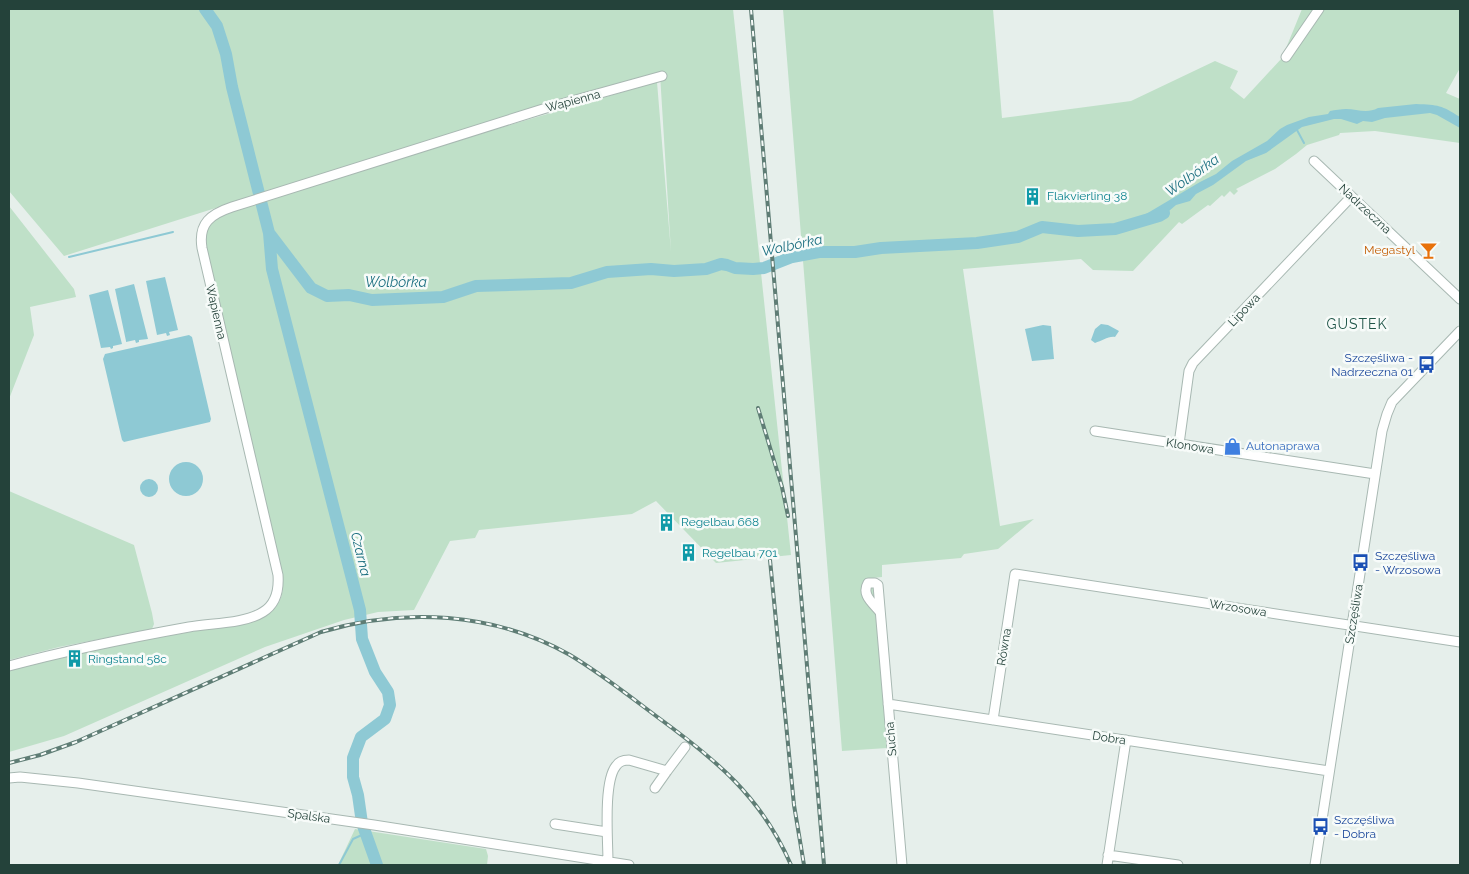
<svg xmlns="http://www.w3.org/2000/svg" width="1469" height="874" viewBox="0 0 1469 874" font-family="Raleway,sans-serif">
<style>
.green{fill:#bfe0c8}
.water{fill:#8ec9d4}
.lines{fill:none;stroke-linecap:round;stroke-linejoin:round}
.stream{stroke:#8ec9d4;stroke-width:2}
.river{stroke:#8ec9d4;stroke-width:12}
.minor-casing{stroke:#a8b8b2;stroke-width:11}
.minor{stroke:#fff;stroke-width:9}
.rail-casing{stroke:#5f7d75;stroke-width:4}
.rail{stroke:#f7fbf9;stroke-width:2;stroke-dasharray:5.5;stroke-linecap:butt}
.labels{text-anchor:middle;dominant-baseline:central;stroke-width:5;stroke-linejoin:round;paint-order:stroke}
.street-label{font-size:12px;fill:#24423a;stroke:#f7fbf9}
.culture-label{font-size:12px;fill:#0d838f;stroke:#f7fbf9;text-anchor:start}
.food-label{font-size:12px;fill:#c56008;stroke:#f7fbf9;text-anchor:end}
.transit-label{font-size:12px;fill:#164399;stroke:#f7fbf9;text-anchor:start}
.shop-label{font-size:12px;fill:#366cbe;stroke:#f7fbf9;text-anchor:start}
.water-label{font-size:14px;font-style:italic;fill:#1c6f80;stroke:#f7fbf9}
.neighbourhood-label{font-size:14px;letter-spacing:1px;fill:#1f5548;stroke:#f7fbf9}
</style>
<rect width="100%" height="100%" fill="#e6efeb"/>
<path class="green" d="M 9,9 L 733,9 L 791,555 L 716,563 L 656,501 L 632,514 L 479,530 L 475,538 L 450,541 L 414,610 L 378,612 L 344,620 L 265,647 L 64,736 L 9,752 L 9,669 L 77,652 L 258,620 C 277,612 286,597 282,576 L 204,243 L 206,229 L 219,215 L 445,144 L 657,82 L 671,252 L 660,74 L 649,75 L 541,105 L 64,256 L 9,191 Z
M 783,9 L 993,9 L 1002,118 L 1131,101 L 1215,61 L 1238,71 L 1230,88 L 1244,99 L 1282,58 L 1302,9 L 1460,9 L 1460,68 L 1446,93 L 1460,99 L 1460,143 L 1375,131 L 1340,133 L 1339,135 L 1307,145 L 1296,154 L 1275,169 L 1236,189 L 1238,191 L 1234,195 L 1230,191 L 1224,197 L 1222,195 L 1210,206 L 1208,205 L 1182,224 L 1179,222 L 1133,271 L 1093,270 L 1081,259 L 963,269 L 1000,526 L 1034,519 L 998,549 L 964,554 L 961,558 L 882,565 L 882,577 L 873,578 L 887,748 L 842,751 Z
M 9,206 L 74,289 L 76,297 L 30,307 L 34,335 L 9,399 Z
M 9,491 L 134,545 L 152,613 L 154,624 L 152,629 L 59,647 L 9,660 Z
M 355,829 L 486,849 L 488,856 L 487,865 L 338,865 Z"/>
<path class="water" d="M 1416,104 C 1439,105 1441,105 1460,117 L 1460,128 L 1437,115 L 1430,113 L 1385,118 L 1372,122 L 1363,121 L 1357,124 L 1341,119 L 1334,119 L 1302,127 L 1266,153 L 1246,161 L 1213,185 L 1196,194 L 1190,201 L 1176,205 L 1156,222 L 1153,222 L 1146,214 L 1200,182 L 1216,174 L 1232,161 L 1267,141 L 1280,129 L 1287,125 L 1309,117 L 1328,114 L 1330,111 C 1335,110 1341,109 1346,109 C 1357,109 1367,114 1378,108 Z
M 165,277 L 178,330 L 169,332 L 170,335 L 167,336 L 166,333 L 157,335 L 146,281 Z
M 134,284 L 148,339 L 139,340 L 139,342 L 136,343 L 135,340 L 126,342 L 126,341 L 115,289 Z
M 108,290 L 122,344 L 113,346 L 113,348 L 111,349 L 110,347 L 101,348 L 89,295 Z
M 1101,324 L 1108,325 L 1119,331 L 1115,337 C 1108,336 1102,341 1095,343 L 1091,340 L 1095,329 Z
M 1043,325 L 1051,326 L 1054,359 L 1032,361 L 1025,329 Z
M 189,335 L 192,337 L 211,419 L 210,422 L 124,442 L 122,440 L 103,359 L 105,354 Z
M169 479a17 17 0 1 1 34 0a17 17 0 1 1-34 0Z
M140 488a9 9 0 1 1 18 0a9 9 0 1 1-18 0Z"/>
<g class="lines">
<path class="stream" d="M 1297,130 L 1304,143
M 9,204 L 9,205
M 69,257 L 173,232
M 339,865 L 353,839 L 364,834"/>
<path class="river" d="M 205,9 L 217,26 L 226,54 L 232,87 L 269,233 L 311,288 L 327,296 L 349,295 L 372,300 L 443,297 L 476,286 L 571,283 L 607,272 L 651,269 L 674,271 L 706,269 L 721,264 L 727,265 L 735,268 L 753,269 L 764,268 L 792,257 L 819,252 L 855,252 L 881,248 L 977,243 L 1018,237 L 1042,227 L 1078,231 L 1115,229 L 1159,216 L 1164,213
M 269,233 L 272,269 L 360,610 L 362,639 L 375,672 L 388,692 L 390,705 L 385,719 L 361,737 L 353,758 L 353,777 L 358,795 L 362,823 L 377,865"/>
<defs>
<path id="minor" d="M 1286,57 L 1319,9
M 1314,161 L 1460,299
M 1095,431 L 1375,474
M 1179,444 L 1189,371 L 1193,363 L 1351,197
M 880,612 C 873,603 861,595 868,583 L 875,583 L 878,585 L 902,865
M 9,666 C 68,650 128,638 189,627 C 211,623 244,624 263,612 C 276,604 279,589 278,575 L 202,248 C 198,223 211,214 232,207 L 543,109 L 662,76
M 888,704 L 1329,771
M 993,720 L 1015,574 L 1460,642
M 9,778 L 20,777 L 78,783 L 374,825 L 629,865
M 655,788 L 667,771
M 555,824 L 607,832
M 1108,855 L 1178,865
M 608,862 C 608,841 603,782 616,766 C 619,761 624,760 629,760 L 667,771 L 685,747
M 1107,865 L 1126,740
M 1315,865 L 1382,431 L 1387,414 L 1392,402 L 1460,331"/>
</defs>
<use href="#minor" class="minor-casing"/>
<use href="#minor" class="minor"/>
<defs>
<path id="rail" d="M 751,9 L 824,865
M 758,408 L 782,487 L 788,516
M 770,560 L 794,805 L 804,865
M 9,763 L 40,755 L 76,742 L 321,632 C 404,607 494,612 570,655 C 600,673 628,695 656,716 C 715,759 761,796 791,865"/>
</defs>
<use href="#rail" class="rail-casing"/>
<use href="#rail" class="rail"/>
</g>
<defs>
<symbol id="building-bare" viewBox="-9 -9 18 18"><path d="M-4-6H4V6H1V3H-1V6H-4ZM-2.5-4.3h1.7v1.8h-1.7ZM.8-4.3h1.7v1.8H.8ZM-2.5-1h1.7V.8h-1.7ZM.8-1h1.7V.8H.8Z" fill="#0f9aa8" stroke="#f7fbf9" stroke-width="2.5" paint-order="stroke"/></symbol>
<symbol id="bar-bare" viewBox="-9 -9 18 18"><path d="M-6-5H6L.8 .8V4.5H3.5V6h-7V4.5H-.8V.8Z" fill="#e8710a" stroke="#f7fbf9" stroke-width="2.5" paint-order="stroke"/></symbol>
<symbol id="bus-bare" viewBox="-9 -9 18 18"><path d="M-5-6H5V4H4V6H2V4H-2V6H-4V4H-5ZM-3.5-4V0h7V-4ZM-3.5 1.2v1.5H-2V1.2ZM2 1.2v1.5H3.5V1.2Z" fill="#1a4fb4" stroke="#f7fbf9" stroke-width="2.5" paint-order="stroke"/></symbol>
<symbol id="shop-bare" viewBox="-9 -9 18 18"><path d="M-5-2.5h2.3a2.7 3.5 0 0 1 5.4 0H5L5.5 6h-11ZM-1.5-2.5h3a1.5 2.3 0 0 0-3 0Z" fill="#3f7fe0" stroke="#f7fbf9" stroke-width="2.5" paint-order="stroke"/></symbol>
</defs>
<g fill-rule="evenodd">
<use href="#building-bare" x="1020" y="184" width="25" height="25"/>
<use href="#bar-bare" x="1416" y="238" width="25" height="25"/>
<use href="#bus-bare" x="1414" y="352" width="25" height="25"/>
<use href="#shop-bare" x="1220" y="434" width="25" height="25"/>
<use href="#building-bare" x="654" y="510" width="25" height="25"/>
<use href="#building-bare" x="676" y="540" width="25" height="25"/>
<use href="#bus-bare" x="1348" y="550" width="25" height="25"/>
<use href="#building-bare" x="62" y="646" width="25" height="25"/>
<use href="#bus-bare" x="1308" y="814" width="25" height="25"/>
</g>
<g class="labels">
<g class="street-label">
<text transform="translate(573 101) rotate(-15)">Wapienna</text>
<text transform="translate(1365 209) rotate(43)">Nadrzeczna</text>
<text transform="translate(1244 310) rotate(-46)">Lipowa</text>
<text transform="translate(216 312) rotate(77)">Wapienna</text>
<text transform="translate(1190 446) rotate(9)">Klonowa</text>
<text transform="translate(1238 608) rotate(9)">Wrzosowa</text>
<text transform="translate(1354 614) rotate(-81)">Szczęśliwa</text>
<text transform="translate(1004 647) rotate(-81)">Równa</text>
<text transform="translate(1109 738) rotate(9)">Dobra</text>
<text transform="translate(891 739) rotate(-95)">Sucha</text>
<text transform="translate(309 816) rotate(8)">Spalska</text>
</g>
<g class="culture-label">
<text x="1047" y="196">Flakvierling 38</text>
<text x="681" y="522">Regelbau 668</text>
<text x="702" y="553">Regelbau 701</text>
<text x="88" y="659">Ringstand 58c</text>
</g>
<g class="food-label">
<text x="1415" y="250">Megastyl</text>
</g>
<g class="transit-label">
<text x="1413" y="358" text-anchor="end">Szczęśliwa -<tspan x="1413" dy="14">Nadrzeczna 01</tspan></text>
<text x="1375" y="556">Szczęśliwa<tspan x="1375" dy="14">- Wrzosowa</tspan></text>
<text x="1334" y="820">Szczęśliwa<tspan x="1334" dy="14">- Dobra</tspan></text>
</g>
<g class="shop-label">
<text x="1246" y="446">Autonaprawa</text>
</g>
<g class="water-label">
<text transform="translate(1192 175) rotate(-35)">Wolbórka</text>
<text transform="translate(792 245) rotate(-12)">Wolbórka</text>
<text x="396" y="282">Wolbórka</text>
<text transform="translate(361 554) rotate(76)">Czarna</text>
</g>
<g class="neighbourhood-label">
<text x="1357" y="324">GUSTEK</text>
</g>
</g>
<rect width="1469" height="874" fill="none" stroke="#24423a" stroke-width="20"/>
</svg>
